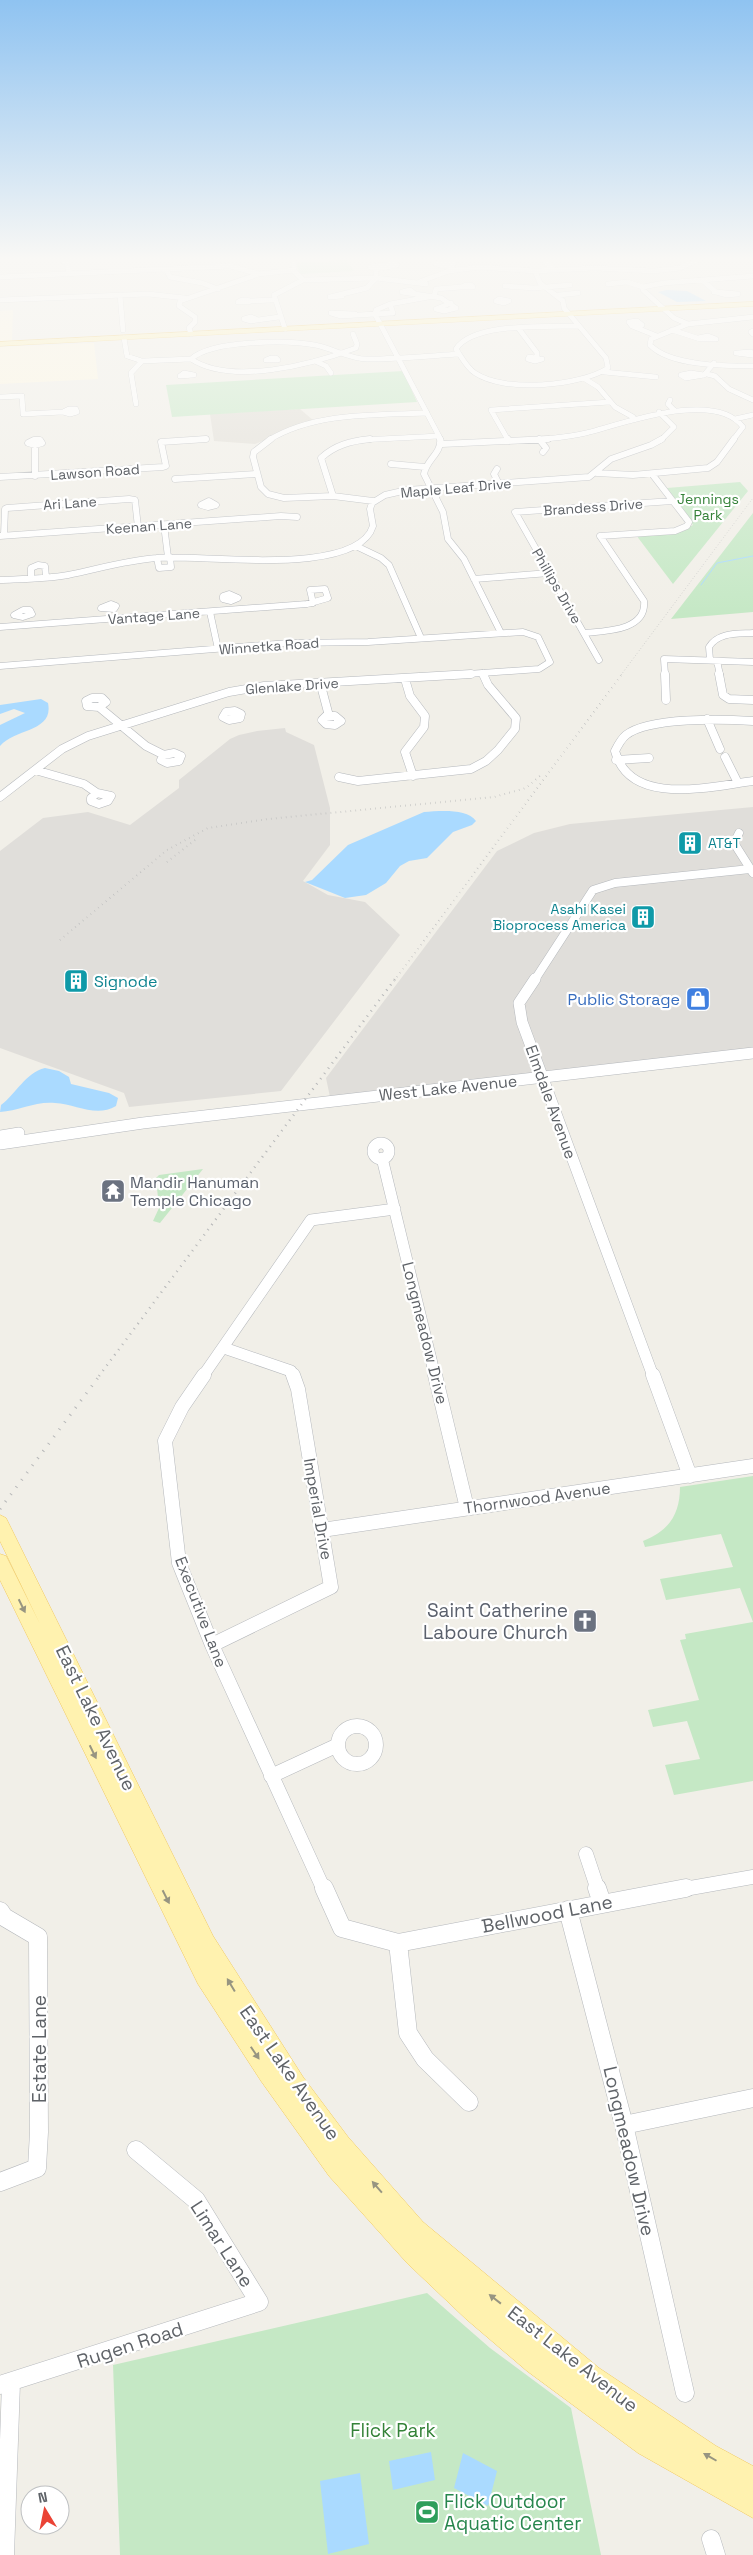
<svg xmlns="http://www.w3.org/2000/svg" width="753" height="2555" viewBox="0 0 753 2555" font-family="'Space Grotesk',sans-serif">
<style>
.commercial{fill:#fef7e0}
.industrial{fill:#e0deda}
.education{fill:#e1ded6}
.green{fill:#c5e8c5}
.water{fill:#aadaff}
.lines{fill:none;stroke-linecap:round;stroke-linejoin:round}
.stream{stroke:#aadaff;stroke-width:1}
.minor-far5-casing{stroke:#b5b8bc;stroke-width:5.5}
.minor-far4-casing{stroke:#b5b8bc;stroke-width:7}
.minor-far3-casing{stroke:#b5b8bc;stroke-width:9}
.minor-far2-casing{stroke:#b5b8bc;stroke-width:12}
.minor-far1-casing{stroke:#b5b8bc;stroke-width:15}
.minor-casing{stroke:#b5b8bc;stroke-width:19}
.major-casing{stroke:#f2c960;stroke-width:1}
.minor-far5{stroke:#fff;stroke-width:5}
.minor-far4{stroke:#fff;stroke-width:6}
.minor-far3{stroke:#fff;stroke-width:8}
.minor-far2{stroke:#fff;stroke-width:11}
.minor-far1{stroke:#fff;stroke-width:14}
.minor{stroke:#fff;stroke-width:18}
.major{fill:#fff2af;fill-rule:evenodd}
.rail-far3{stroke:#b6b7b8;stroke-width:1;stroke-dasharray:0.5 2.5;stroke-linecap:butt}
.rail-far2{stroke:#b6b7b8;stroke-width:2;stroke-dasharray:0.5 4.5;stroke-linecap:butt}
.rail-far1{stroke:#b6b7b8;stroke-width:2.5;stroke-dasharray:1 5.5;stroke-linecap:butt}
.rail{stroke:#b6b7b8;stroke-width:3;stroke-dasharray:1 8;stroke-linecap:butt}
.oneway{fill:#979581}
.labels{text-anchor:middle;dominant-baseline:central;stroke-width:4.5;stroke-linejoin:round;paint-order:stroke}
.far-street-label{font-size:14px;fill:#5f6368;stroke:#fff}
.far-park-label{font-size:14px;fill:#348238;stroke:#fff}
.far-culture-label{font-size:14px;fill:#0d838f;stroke:#fff;text-anchor:start}
.culture-label{font-size:16px;fill:#0d838f;stroke:#fff;text-anchor:start}
.shop-label{font-size:16px;fill:#366cbe;stroke:#fff;text-anchor:end}
.street-label{font-size:16px;fill:#5f6368;stroke:#fff}
.worship-label{font-size:16px;fill:#5b616d;stroke:#fff;text-anchor:start}
.near-worship-label{font-size:19px;fill:#5b616d;stroke:#fff;text-anchor:end}
.near-street-label{font-size:19px;fill:#5f6368;stroke:#fff}
.near-park-label{font-size:19px;fill:#348238;stroke:#fff}
.near-leisure-label{font-size:19px;fill:#27864d;stroke:#fff;text-anchor:start}
</style>
<rect width="100%" height="100%" fill="#f1efe8"/>
<path class="commercial" d="M 13,310 L 12,341 L 0,342 L 0,311 Z
M 94,343 L 98,379 L 0,384 L 0,347 Z"/>
<path class="industrial" d="M 285,728 L 286,732 L 314,745 L 330,808 L 330,845 L 303,881 L 328,895 L 365,902 L 400,935 L 281,1091 L 129,1107 L 124,1093 L 0,1048 L 0,851 L 43,818 L 88,812 L 130,825 L 179,788 L 179,780 L 230,739 L 239,735 L 257,731 Z
M 753,807 L 753,1049 L 330,1097 L 326,1078 L 497,851 L 534,833 L 570,824 Z"/>
<path class="education" d="M 300,409 L 314,421 L 255,444 L 214,441 L 210,414 Z"/>
<path class="green" d="M 347,260 L 354,271 L 301,274 L 295,263 Z
M 403,371 L 417,402 L 172,417 L 166,385 Z
M 740,482 L 748,491 L 673,584 L 636,535 L 682,531 L 693,525 L 667,488 Z
M 753,513 L 753,612 L 671,619 Z
M 203,1169 L 160,1223 L 153,1221 L 159,1208 L 156,1178 L 159,1175 Z
M 753,1476 L 753,1622 L 740,1588 L 666,1600 L 660,1579 L 733,1567 L 721,1534 L 645,1547 L 643,1541 C 669,1531 680,1514 680,1487 Z
M 753,1622 L 753,1781 L 674,1795 L 665,1765 L 700,1759 L 687,1721 L 653,1727 L 648,1710 L 699,1700 L 680,1640 L 686,1639 L 685,1634 Z
M 427,2293 L 490,2348 L 571,2408 L 601,2555 L 120,2555 L 113,2365 Z"/>
<path class="water" d="M 667,290 L 687,291 L 706,301 L 677,302 L 658,292 Z
M 41,699 L 48,703 C 54,732 16,728 0,746 L 0,725 L 25,713 L 14,709 L 0,714 L 0,705 Z
M 424,812 C 439,811 467,808 476,821 L 472,825 L 453,832 L 427,858 L 409,861 L 400,866 L 386,883 L 366,895 L 345,898 L 305,882 L 312,880 L 348,845 Z
M 45,1068 L 59,1071 L 69,1077 L 71,1084 L 109,1093 L 118,1098 L 116,1106 C 96,1118 76,1104 55,1103 C 36,1101 18,1111 0,1112 L 1,1105 C 17,1093 25,1073 45,1068 Z
M 431,2452 L 435,2480 L 393,2490 L 389,2461 Z
M 463,2453 L 497,2471 L 488,2506 L 454,2488 Z
M 360,2473 L 369,2544 L 328,2554 L 320,2481 Z"/>
<g class="lines">
<path class="stream" d="M 701,585 L 717,563 L 753,556"/>
<defs>
<path id="minor-far5" d="M 57,258 L 67,263 L 69,274
M 537,258 L 544,260 L 552,269
M 392,264 L 397,265 L 376,269 L 370,267 Z
M 451,266 L 454,263 L 442,261 L 436,264 L 452,267
M 166,269 L 170,277 L 202,283 L 218,289
M 535,271 L 540,283 L 563,301 L 564,308 L 606,358 L 608,368 C 580,386 505,393 475,373 C 467,368 462,358 456,349 C 473,322 549,327 579,326
M 0,277 L 230,266 L 259,274
M 303,280 L 376,278 L 426,284
M 702,280 L 716,292
M 419,282 L 449,271 L 480,267 L 535,271 L 595,268 L 654,271 L 680,268 L 702,258
M 608,284 L 627,282 L 643,287 L 664,283 L 753,276
M 466,285 L 471,285 L 473,287 L 461,287 Z
M 519,287 L 505,286 L 534,288 L 570,285
M 643,287 L 643,290 L 674,318 L 688,324
M 436,289 L 434,296 L 390,304 L 376,310 L 375,314 L 441,440
M 436,289 L 461,287
M 714,292 L 716,292
M 716,292 L 738,294 L 727,295 Z
M 414,293 L 410,290 L 402,292 L 441,298 L 456,308
M 120,295 L 123,330
M 559,295 L 578,293
M 342,296 L 330,297 L 367,288 L 376,278 L 376,269
M 499,299 L 509,301 L 504,303 L 496,301 Z
M 0,300 L 148,294 L 185,298
M 242,300 L 248,300 L 249,302 L 238,302 Z
M 249,301 L 273,300
M 451,303 L 436,309 L 444,311 L 456,308
M 355,314 L 331,313 L 341,316 L 393,313 L 390,304
M 753,317 L 688,324 L 651,339 L 650,345 C 670,366 725,366 753,366
M 256,319 L 251,317 L 244,319 L 251,321 L 279,317
M 637,321 L 642,325 L 632,326 L 629,322 Z
M 632,326 L 657,336
M 285,329 L 274,295 L 303,280 L 294,271 L 294,258
M 519,329 L 537,353 L 537,357
M 672,330 L 700,339 L 716,339 L 708,336 L 698,338
M 753,331 L 751,332 L 753,334
M 191,334 L 189,328 L 195,322 L 195,317 L 179,306 L 180,301 L 259,274 L 294,270
M 124,338 L 127,356 L 142,361 L 131,373 L 136,404
M 752,355 L 736,353 L 751,352 L 753,355
M 529,357 L 542,359 L 535,361 L 528,359 Z
M 271,358 L 276,358 L 278,360 L 266,360 Z
M 191,359 C 232,386 313,364 356,348 L 357,344 L 353,334
M 142,361 L 191,359 C 212,340 287,340 315,345 C 332,348 349,359 367,359 C 397,359 428,356 459,354
M 315,361 L 326,366 L 331,373
M 604,372 L 656,377
M 184,373 L 194,375 L 180,376 Z
M 691,373 L 704,375 L 686,378 L 681,375 Z
M 707,374 L 715,376 L 729,389 L 753,400
M 704,375 L 714,363
M 585,379 L 598,387 L 615,407 L 633,417
M 0,397 L 22,396 L 23,414 L 63,412
M 670,400 L 668,404 L 674,410
M 69,409 L 76,409 L 77,412 L 70,414 L 63,412 Z
M 659,412 L 674,427 L 661,440
M 735,419 L 753,415
M 34,440 L 40,440
M 190,440 L 206,439
M 269,440 C 315,412 375,415 427,413
M 360,440 L 439,436
M 508,440 L 491,410 L 610,402
M 536,440 C 553,438 569,437 586,433 C 622,424 715,389 743,427 L 733,440"/>
<path id="minor-far4" d="M 271,439 L 254,452 L 253,457 L 261,487 L 268,494 L 284,498 L 333,496 L 373,501
M 440,439 C 442,453 426,460 424,474 L 443,512 L 448,539 L 464,559 L 501,633
M 508,439 L 509,441
M 539,439 L 546,448 L 543,452
M 34,440 L 40,440 L 42,443 L 35,445 L 28,443 Z
M 442,444 L 548,439
M 35,445 L 35,476
M 391,464 L 425,467
M 497,469 L 494,474 L 499,484
M 597,473 L 633,475 L 708,468 L 717,462 L 734,439
M 0,477 L 163,467 L 166,466 L 161,442 L 206,439
M 175,479 L 257,474
M 333,496 L 321,458 C 335,445 351,441 370,439
M 209,501 L 216,505 L 208,507 L 201,505 Z
M 164,525 L 168,557
M 4,535 L 5,509 L 7,508 L 129,499 L 135,500 L 138,527
M 0,536 L 281,516 L 297,517
M 600,536 L 675,531 L 687,526 L 689,522 L 652,474
M 356,546 L 381,558 L 389,565 L 421,638
M 157,558 L 159,568 L 171,567 L 170,557
M 31,578 L 31,568 L 38,565 L 45,566 L 46,577
M 474,579 L 549,573
M 0,580 C 23,579 46,579 68,575 C 98,569 127,560 157,558 C 201,554 357,578 373,526 L 370,509 L 372,503 L 385,495 L 407,490 L 589,477 L 611,459 L 651,445 L 662,439
M 229,594 L 238,598 L 231,601 L 223,599 L 223,596 Z
M 111,604 L 116,606 L 114,609 L 101,608 Z
M 23,610 L 30,610 L 32,614 L 23,617 L 14,615 Z
M 210,612 L 218,649
M 0,627 L 307,604 L 328,598 L 325,589 L 310,590 L 313,603
M 584,633 C 605,631 647,631 644,601 L 600,536
M 599,660 L 515,512 L 672,501
M 710,660 L 709,647 C 718,632 737,634 753,633
M 717,661 L 720,675
M 0,666 L 289,643 L 368,642 L 523,632 L 538,637 L 550,662 L 539,669 L 454,675
M 483,673 L 484,675
M 665,675 L 664,659 L 753,662"/>
<path id="minor-far3" d="M 665,674 L 666,700
M 719,674 L 723,695 L 729,699 L 753,700
M 405,679 L 410,696 L 425,716 L 424,727 L 405,752 L 413,776
M 320,682 L 329,716
M 92,698 L 102,698 L 106,702 L 99,707 L 87,706 L 86,701 Z
M 99,707 L 146,746 L 164,755
M 235,711 L 241,714 L 240,718 L 229,720 L 223,717 L 226,712 Z
M 326,716 L 335,716 L 341,721 L 335,725 L 326,724 L 322,720 Z
M 707,719 L 720,749
M 753,721 C 723,719 649,717 626,735 C 621,739 618,745 615,751 C 630,808 712,786 753,781
M 174,753 L 181,756 L 179,761 L 167,763 L 161,760 L 164,755 Z
M 725,757 L 738,783
M 616,760 L 649,758
M 35,770 L 84,784 L 97,793
M 339,777 L 358,781 L 471,769 L 486,761 L 498,750 L 515,729 L 516,718 L 488,685 L 483,674
M 97,793 L 111,796 L 108,801 L 99,804 L 91,801 L 91,798 Z
M 0,797 L 62,749 L 88,736 L 229,692 L 264,686 L 471,674
M 739,833 L 734,843 L 753,873
M 534,981 L 593,890 L 615,883 L 750,869"/>
<path id="minor-far2" d="M 535,979 L 519,1003 L 522,1022 L 653,1376
M 0,1136 L 19,1133
M373 1151a8 8 0 1 1 16 0a8 8 0 1 1-16 0Z
M 0,1144 L 143,1123 L 753,1053
M 382,1158 L 435,1376
M 224,1348 L 291,1371 L 293,1376
M 203,1376 L 311,1220 L 395,1209"/>
<path id="minor-far1" d="M 204,1375 L 182,1407 L 165,1441 L 179,1563 L 212,1645 L 324,1890
M 435,1375 L 467,1508
M 653,1375 L 690,1476
M 322,1530 L 753,1466
M 212,1645 L 331,1587 L 298,1389 L 293,1375
M338 1745a19 19 0 1 1 38 0a19 19 0 1 1-38 0Z
M 271,1776 L 338,1745
M 586,1854 L 598,1890
M 679,1890 L 753,1877"/>
<path id="minor" d="M 324,1888 L 342,1928 L 398,1943 L 686,1888
M 597,1888 L 602,1903
M 568,1910 L 624,2125 L 685,2393
M 0,1911 L 4,1917 L 38,1937 L 39,2132 L 37,2168 L 0,2182
M 398,1943 L 408,2033 L 425,2059 L 469,2102
M 624,2125 L 753,2098
M 0,2385 L 259,2302 L 196,2200 L 136,2150
M 711,2539 L 716,2555
M 5,2555 L 11,2383"/>
<path id="major" d="M 753,302 L 753,306 L 0,346 L 0,342 Z
M 0,1515 L 6,1518 L 213,1936 L 303,2077 L 348,2137 L 423,2222 L 599,2368 L 716,2446 L 753,2466 L 753,2518 L 638,2453 L 527,2371 L 466,2319 L 407,2263 L 329,2176 L 261,2081 L 198,1984 L 0,1580 L 0,1554 L 6,1556 L 40,1624 L 0,1541 Z"/>
</defs>
<use href="#minor-far5" class="minor-far5-casing"/>
<use href="#minor-far4" class="minor-far4-casing"/>
<use href="#minor-far3" class="minor-far3-casing"/>
<use href="#minor-far2" class="minor-far2-casing"/>
<use href="#minor-far1" class="minor-far1-casing"/>
<use href="#minor" class="minor-casing"/>
<use href="#major" class="major-casing"/>
<use href="#minor-far5" class="minor-far5"/>
<use href="#minor-far4" class="minor-far4"/>
<use href="#minor-far3" class="minor-far3"/>
<use href="#minor-far2" class="minor-far2"/>
<use href="#minor-far1" class="minor-far1"/>
<use href="#minor" class="minor"/>
<use href="#major" class="major"/>
<path class="rail-far3" d="M 621,675 L 753,498"/>
<path class="rail-far2" d="M 167,862 L 195,840
M 60,940 L 167,850 L 208,828 L 268,819 L 494,797 L 526,788 L 541,775
M 394,981 L 622,674"/>
<path class="rail-far1" d="M 99,1376 L 395,979"/>
<path class="rail" d="M 0,1509 L 100,1375"/>
</g>
<defs><path id="oneway-solid" d="M-6-.8H1V-3.2L6.5 0L1 3.2V.8H-6Z" transform="scale(1.25)"/></defs>
<g class="oneway">
<use href="#oneway-solid" transform="translate(22 1606) rotate(64)"/>
<use href="#oneway-solid" transform="translate(93 1752) rotate(64)"/>
<use href="#oneway-solid" transform="translate(166 1897) rotate(63)"/>
<use href="#oneway-solid" transform="translate(231 1985) rotate(-121)"/>
<use href="#oneway-solid" transform="translate(255 2053) rotate(56)"/>
<use href="#oneway-solid" transform="translate(377 2187) rotate(-131)"/>
<use href="#oneway-solid" transform="translate(495 2299) rotate(-142)"/>
<use href="#oneway-solid" transform="translate(710 2457) rotate(-150)"/>
</g>
<linearGradient id="sky" x2="0" y2="1"><stop stop-color="#8fc3f1"/><stop offset="0.42" stop-color="#f9f8f5"/><stop offset="1" stop-color="#f9f8f5" stop-opacity="0"/></linearGradient>
<rect width="753" height="616" fill="url(#sky)"/>
<defs>
<symbol id="building-square" viewBox="-11 -11 22 22"><rect x="-9" y="-9" width="18" height="18" rx="4" fill="#0f9aa8" stroke="#fff"/><path d="M-4-6H4V6H1V3H-1V6H-4ZM-2.5-4.3h1.7v1.8h-1.7ZM.8-4.3h1.7v1.8H.8ZM-2.5-1h1.7V.8h-1.7ZM.8-1h1.7V.8H.8Z" fill="#fff"/></symbol>
<symbol id="shop-square" viewBox="-11 -11 22 22"><rect x="-9" y="-9" width="18" height="18" rx="4" fill="#3f7fe0" stroke="#fff"/><path d="M-5-2.5h2.3a2.7 3.5 0 0 1 5.4 0H5L5.5 6h-11ZM-1.5-2.5h3a1.5 2.3 0 0 0-3 0Z" fill="#fff"/></symbol>
<symbol id="temple-square" viewBox="-11 -11 22 22"><rect x="-9" y="-9" width="18" height="18" rx="4" fill="#6b7280" stroke="#fff"/><path d="M0-6L5-2H3V0L6.5 2.5H4V6H1.5V3h-3V6H-4V2.5H-6.5L-3 0V-2H-5Z" fill="#fff"/></symbol>
<symbol id="church-square" viewBox="-11 -11 22 22"><rect x="-9" y="-9" width="18" height="18" rx="4" fill="#6b7280" stroke="#fff"/><path d="M-1.2-6h2.4v3.5h3.3v2.4h-3.3V6h-2.4V-.1h-3.3v-2.4h3.3Z" fill="#fff"/></symbol>
<symbol id="stadium-square" viewBox="-11 -11 22 22"><rect x="-9" y="-9" width="18" height="18" rx="4" fill="#2e9e5b" stroke="#fff"/><path d="M0-5a6.5 5 0 1 0 0 10a6.5 5 0 1 0 0-10ZM-3.5-1.8h7v3.6h-7Z" fill="#fff"/></symbol>
</defs>
<g fill-rule="evenodd">
<use href="#building-square" x="676" y="829" width="28" height="28"/>
<use href="#building-square" x="629" y="903" width="28" height="28"/>
<use href="#building-square" x="62" y="967" width="28" height="28"/>
<use href="#shop-square" x="684" y="985" width="28" height="28"/>
<use href="#temple-square" x="99" y="1177" width="28" height="28"/>
<use href="#church-square" x="571" y="1607" width="28" height="28"/>
<use href="#stadium-square" x="413" y="2498" width="28" height="28"/>
</g>
<g class="labels">
<g class="far-street-label">
<text transform="translate(95 472) rotate(-4)">Lawson Road</text>
<text transform="translate(456 488) rotate(-5)">Maple Leaf Drive</text>
<text transform="translate(70 503) rotate(-4)">Ari Lane</text>
<text transform="translate(593 507) rotate(-4)">Brandess Drive</text>
<text transform="translate(149 526) rotate(-4)">Keenan Lane</text>
<text transform="translate(557 586) rotate(60)">Phillips Drive</text>
<text transform="translate(154 616) rotate(-4)">Vantage Lane</text>
<text transform="translate(269 646) rotate(-4)">Winnetka Road</text>
<text transform="translate(292 686) rotate(-4)">Glenlake Drive</text>
</g>
<g class="far-park-label">
<text x="708" y="499">Jennings<tspan x="708" dy="16">Park</tspan></text>
</g>
<g class="far-culture-label">
<text x="708" y="843">AT&amp;T</text>
<text x="626" y="909" text-anchor="end">Asahi Kasei<tspan x="626" dy="16">Bioprocess America</tspan></text>
</g>
<g class="culture-label">
<text x="94" y="981">Signode</text>
</g>
<g class="shop-label">
<text x="680" y="999">Public Storage</text>
</g>
<g class="street-label">
<text transform="translate(448 1088) rotate(-6)">West Lake Avenue</text>
<text transform="translate(551 1102) rotate(70)">Elmdale Avenue</text>
<text transform="translate(425 1333) rotate(76)">Longmeadow Drive</text>
<text transform="translate(537 1498) rotate(-8)">Thornwood Avenue</text>
<text transform="translate(318 1509) rotate(80)">Imperial Drive</text>
<text transform="translate(201 1612) rotate(69)">Executive Lane</text>
</g>
<g class="worship-label">
<text x="130" y="1182">Mandir Hanuman<tspan x="130" dy="18">Temple Chicago</tspan></text>
</g>
<g class="near-worship-label">
<text x="568" y="1610">Saint Catherine<tspan x="568" dy="22">Laboure Church</tspan></text>
</g>
<g class="near-street-label">
<text transform="translate(96 1718) rotate(64)">East Lake Avenue</text>
<text transform="translate(547 1914) rotate(-11)">Bellwood Lane</text>
<text transform="translate(39 2049) rotate(-90)">Estate Lane</text>
<text transform="translate(290 2073) rotate(55)">East Lake Avenue</text>
<text transform="translate(629 2151) rotate(77)">Longmeadow Drive</text>
<text transform="translate(222 2244) rotate(57)">Limar Lane</text>
<text transform="translate(130 2345) rotate(-18)">Rugen Road</text>
<text transform="translate(573 2359) rotate(38)">East Lake Avenue</text>
</g>
<g class="near-park-label">
<text x="393" y="2430">Flick Park</text>
</g>
<g class="near-leisure-label">
<text x="444" y="2501">Flick Outdoor<tspan x="444" dy="22">Aquatic Center</tspan></text>
</g>
</g>
<g transform="translate(45 2510) rotate(350)"><circle r="24" fill="#ffffff" stroke="#bfc1c3"/>
<path d="M0-4L9 19L0 12L-9 19Z" fill="#ea4335"/>
<text y="-8" font-size="14" font-weight="bold" text-anchor="middle" fill="#5f6368">N</text>
</g>
</svg>
